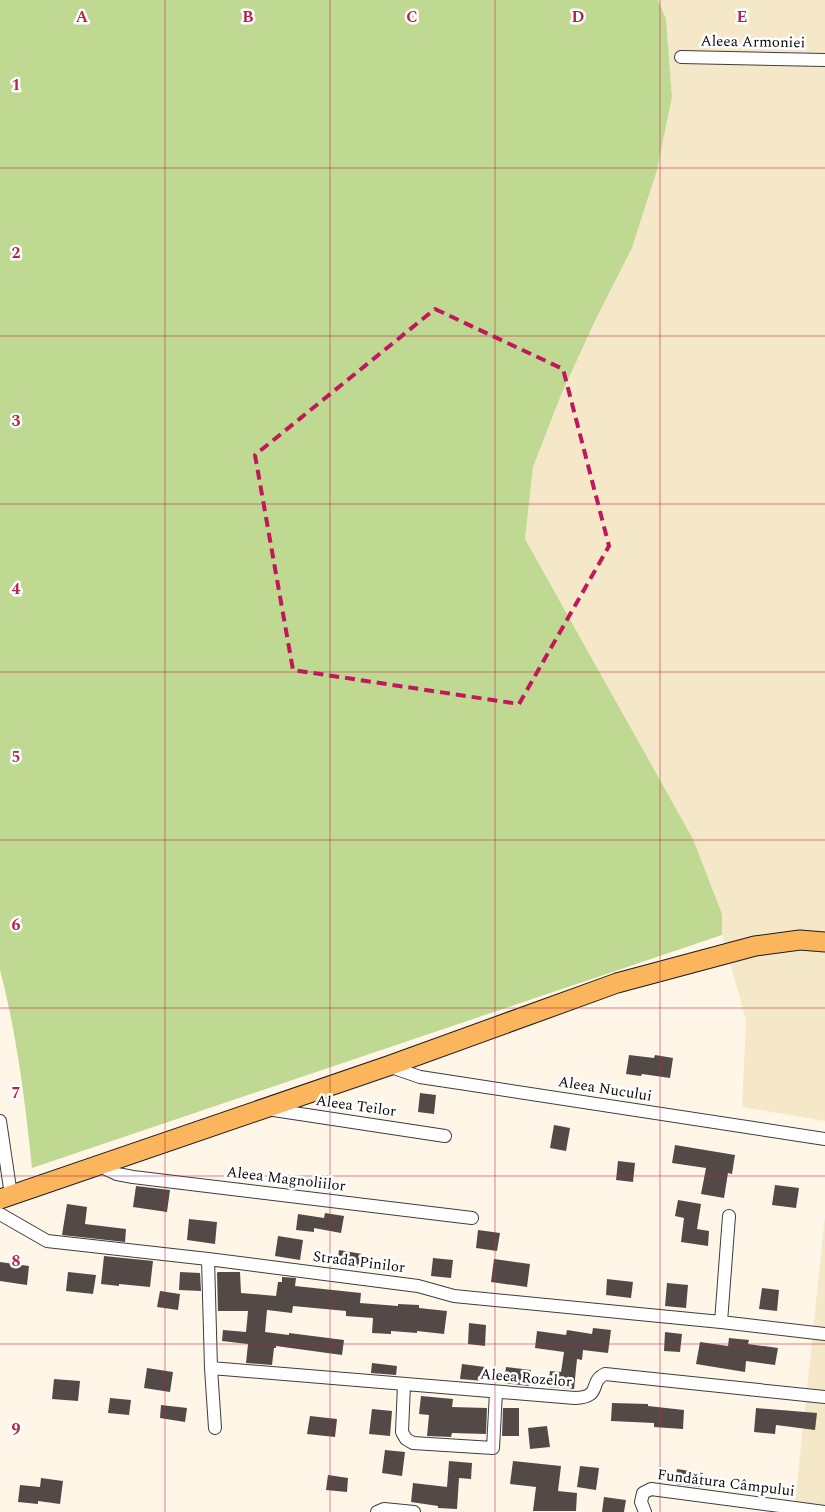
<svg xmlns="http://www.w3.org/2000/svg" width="825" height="1512" viewBox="0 0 825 1512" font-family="Spectral,serif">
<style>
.farmland{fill:#f4e8c9}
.forest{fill:#c0d992}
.building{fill:#534947}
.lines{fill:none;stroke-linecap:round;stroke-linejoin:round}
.street-casing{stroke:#3d3d3d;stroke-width:14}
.primary-casing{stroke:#1b1b1b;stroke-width:21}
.street{stroke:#fff;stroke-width:12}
.primary{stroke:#fab55d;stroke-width:19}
.marked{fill:none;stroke:#c2185b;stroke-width:4;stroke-dasharray:10 6;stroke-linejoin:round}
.grid{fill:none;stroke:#ba2347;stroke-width:1;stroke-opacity:0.55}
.labels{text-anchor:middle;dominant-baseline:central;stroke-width:5;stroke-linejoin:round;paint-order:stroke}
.street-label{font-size:15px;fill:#0a0a0a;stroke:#fff}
.grid-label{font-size:16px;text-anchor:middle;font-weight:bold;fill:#ba2347;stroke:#fff;stroke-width:5;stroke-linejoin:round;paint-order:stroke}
</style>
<rect width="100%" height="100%" fill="#fff6e8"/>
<path class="farmland" d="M 658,0 L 825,0 L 825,1121 L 742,1107 L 746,1020 L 722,935 L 722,914 L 693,839 L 525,539 L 533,467 L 561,395 L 595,321 L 632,248 L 657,170 L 672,97 L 666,19 Z
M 825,1216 L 825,1512 L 794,1512 Z"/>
<path class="forest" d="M 0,0 L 658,0 L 666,19 L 672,97 L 657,170 L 632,248 L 595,321 L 561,395 L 533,467 L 525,539 L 693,839 L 722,914 L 722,935 L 32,1168 C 25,1101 17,1035 0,970 Z"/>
<path class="building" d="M 629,1055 L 654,1058 L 655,1055 L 673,1058 L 670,1078 L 642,1074 L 641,1076 L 626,1074 Z
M 420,1093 L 436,1095 L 434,1114 L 418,1112 Z
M 554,1125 L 570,1128 L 566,1151 L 550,1148 Z
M 675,1145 L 735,1155 L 732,1174 L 728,1173 L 724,1198 L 701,1194 L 706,1168 L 672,1163 Z
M 618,1161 L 635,1163 L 633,1182 L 616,1180 Z
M 775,1185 L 799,1188 L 796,1208 L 772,1205 Z
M 136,1186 L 170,1190 L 167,1212 L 133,1207 Z
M 678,1200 L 701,1204 L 697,1229 L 709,1231 L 708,1246 L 681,1242 L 684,1218 L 675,1216 Z
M 67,1204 L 87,1207 L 85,1224 L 126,1229 L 125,1242 L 62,1235 Z
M 325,1213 L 344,1216 L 341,1233 L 314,1228 L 314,1232 L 296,1230 L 298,1214 L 324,1218 Z
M 189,1219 L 217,1222 L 215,1244 L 187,1240 Z
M 478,1230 L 500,1233 L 497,1251 L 476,1248 Z
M 278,1236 L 303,1240 L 300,1260 L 275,1256 Z
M 339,1250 L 362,1254 L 360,1268 L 337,1265 Z
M 104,1256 L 153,1261 L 150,1287 L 119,1284 L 119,1286 L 101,1284 Z
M 433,1258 L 453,1260 L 451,1278 L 431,1276 Z
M 494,1259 L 530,1264 L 527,1287 L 491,1282 Z
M 0,1262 L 29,1266 L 27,1285 L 0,1281 Z
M 68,1272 L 96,1275 L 93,1294 L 66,1291 Z
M 180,1272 L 200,1273 L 201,1291 L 179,1290 Z
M 218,1272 L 240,1272 L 241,1293 L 276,1296 L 278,1282 L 282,1282 L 282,1277 L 296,1278 L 295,1286 L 361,1293 L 360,1303 L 398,1306 L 398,1304 L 419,1305 L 419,1308 L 447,1311 L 444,1334 L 417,1331 L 417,1333 L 391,1331 L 391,1334 L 372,1333 L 373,1318 L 346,1316 L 346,1311 L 293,1306 L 292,1313 L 267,1310 L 265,1332 L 289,1335 L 289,1333 L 344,1340 L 342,1355 L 276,1346 L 276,1348 L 274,1348 L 272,1365 L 246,1363 L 248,1344 L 222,1341 L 223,1330 L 246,1332 L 248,1311 L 218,1311 L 217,1273 Z
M 607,1279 L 633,1282 L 631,1298 L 606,1295 Z
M 667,1283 L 688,1285 L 686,1308 L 665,1306 Z
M 762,1288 L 779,1290 L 777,1311 L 759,1309 Z
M 160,1291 L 180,1294 L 178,1310 L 157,1307 Z
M 469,1323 L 486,1325 L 485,1346 L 468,1344 Z
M 593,1328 L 611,1330 L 608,1353 L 583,1350 L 582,1360 L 577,1359 L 574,1389 L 548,1387 L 550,1371 L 561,1372 L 564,1352 L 535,1348 L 537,1331 L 566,1335 L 567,1330 L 592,1334 Z
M 665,1332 L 682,1334 L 680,1352 L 664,1351 Z
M 729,1338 L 749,1340 L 748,1344 L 778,1348 L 775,1365 L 746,1361 L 745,1372 L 696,1364 L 700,1342 L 728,1346 Z
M 372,1363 L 397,1366 L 396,1375 L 371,1373 Z
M 462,1364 L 485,1367 L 484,1381 L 460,1379 Z
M 506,1367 L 531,1370 L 529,1386 L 504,1383 Z
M 147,1368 L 173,1372 L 170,1392 L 144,1388 Z
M 54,1379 L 80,1381 L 78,1401 L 52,1399 Z
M 421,1396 L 453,1399 L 452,1407 L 487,1408 L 486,1434 L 452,1433 L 451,1437 L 427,1436 L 429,1415 L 419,1414 Z
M 110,1398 L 131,1400 L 129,1415 L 108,1413 Z
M 612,1403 L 648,1404 L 648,1406 L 684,1410 L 683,1429 L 654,1427 L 654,1423 L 611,1421 Z
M 161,1405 L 187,1408 L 185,1422 L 160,1418 Z
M 503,1408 L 519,1408 L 519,1436 L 502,1436 Z
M 756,1408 L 817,1413 L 815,1430 L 776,1425 L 775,1434 L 754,1432 Z
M 372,1409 L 392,1411 L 390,1436 L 369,1434 Z
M 310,1416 L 337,1419 L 335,1437 L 307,1434 Z
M 547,1426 L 550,1447 L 530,1449 L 528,1428 Z
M 385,1450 L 405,1452 L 402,1476 L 382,1473 Z
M 449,1461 L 472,1463 L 471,1479 L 459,1478 L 457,1509 L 438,1508 L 438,1506 L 411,1502 L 413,1483 L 447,1487 Z
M 513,1461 L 561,1466 L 558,1491 L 577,1493 L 576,1511 L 533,1511 L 536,1487 L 510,1484 Z
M 580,1466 L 599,1468 L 596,1490 L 577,1487 Z
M 677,1469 L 703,1473 L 701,1487 L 675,1484 Z
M 328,1475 L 348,1478 L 347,1492 L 326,1490 Z
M 41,1478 L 63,1481 L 60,1504 L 38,1501 L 38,1504 L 18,1502 L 20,1485 L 40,1487 Z
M 604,1497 L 626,1500 L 624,1512 L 602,1512 Z"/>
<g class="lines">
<defs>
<path id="street" d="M 681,57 L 825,60
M 388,1066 L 420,1077 L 825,1139
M 267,1109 L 445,1136
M 0,1121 L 11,1195
M 97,1165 L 117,1174 L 133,1177 L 472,1218
M 0,1214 L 47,1241 L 208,1259 L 418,1286 L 454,1296 L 721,1322 L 825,1334
M 208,1259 L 211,1368 L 215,1428
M 721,1322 L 729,1216
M 211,1368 L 575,1398 C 603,1397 588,1382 605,1374 L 825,1397
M 404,1384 L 402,1432 L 406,1439 L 413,1443 L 493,1448 L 496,1392
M 377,1512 L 384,1509 L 414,1512
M 645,1512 L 641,1502 L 643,1493 L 651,1489 L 825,1512"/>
<path id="primary" d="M 0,1199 L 388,1066 L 617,983 L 755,946 L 800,940 L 825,942"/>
</defs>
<use href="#street" class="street-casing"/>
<use href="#primary" class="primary-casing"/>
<use href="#street" class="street"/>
<use href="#primary" class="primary"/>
</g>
<path class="marked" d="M 435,309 L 563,369 L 609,546 L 519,704 L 293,670 L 255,455 Z"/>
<path class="grid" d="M 165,0 L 165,1512M 330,0 L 330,1512M 495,0 L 495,1512M 660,0 L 660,1512M 0,168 L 825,168M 0,336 L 825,336M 0,504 L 825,504M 0,672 L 825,672M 0,840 L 825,840M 0,1008 L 825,1008M 0,1176 L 825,1176M 0,1344 L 825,1344"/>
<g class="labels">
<g class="street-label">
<text transform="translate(753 42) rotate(1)">Aleea Armoniei</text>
<text transform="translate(605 1089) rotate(9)">Aleea Nucului</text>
<text transform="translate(356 1106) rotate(8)">Aleea Teilor</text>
<text transform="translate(286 1179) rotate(7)">Aleea Magnoliilor</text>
<text transform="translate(359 1262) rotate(7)">Strada Pinilor</text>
<text transform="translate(526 1378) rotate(5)">Aleea Rozelor</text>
<text transform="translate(726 1483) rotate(7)">Fundătura Câmpului</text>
</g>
</g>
<g class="grid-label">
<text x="82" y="22">A</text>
<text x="248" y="22">B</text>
<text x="412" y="22">C</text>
<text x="578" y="22">D</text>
<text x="742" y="22">E</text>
<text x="16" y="90">1</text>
<text x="16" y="258">2</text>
<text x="16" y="426">3</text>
<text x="16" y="594">4</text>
<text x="16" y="762">5</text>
<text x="16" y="930">6</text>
<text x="16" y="1098">7</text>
<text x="16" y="1266">8</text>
<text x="16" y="1434">9</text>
</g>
</svg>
